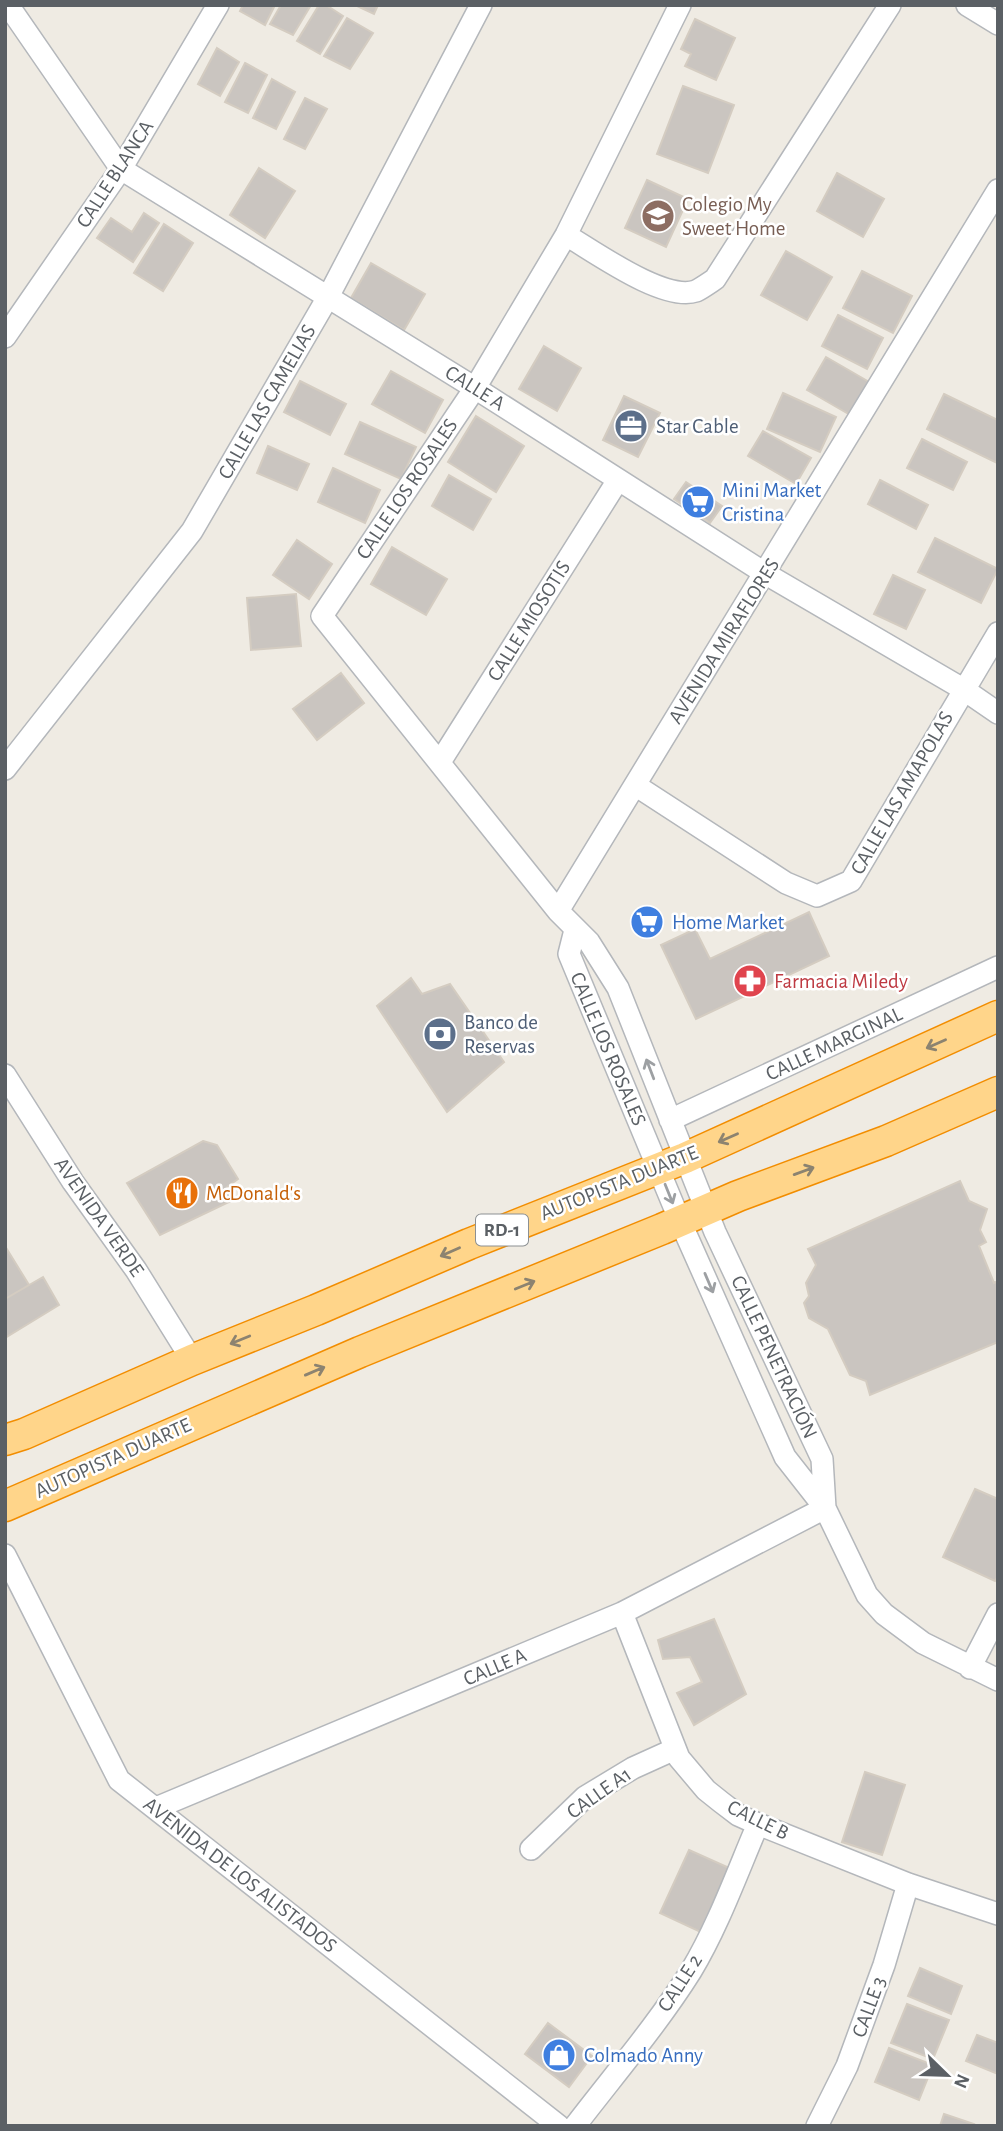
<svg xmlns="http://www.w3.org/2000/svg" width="1003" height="2131" viewBox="0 0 1003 2131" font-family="'Alegreya Sans',sans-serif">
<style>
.building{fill:#cac5c0;stroke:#d4ccc1;stroke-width:2}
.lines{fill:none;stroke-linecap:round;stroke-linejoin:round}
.minor-casing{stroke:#b4b7bb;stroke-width:24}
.highway-casing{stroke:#f28d00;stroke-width:33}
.minor{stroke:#fff;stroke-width:21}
.highway{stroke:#ffd58a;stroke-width:30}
.oneway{stroke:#8c8370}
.oneway2{stroke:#9da0a3}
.labels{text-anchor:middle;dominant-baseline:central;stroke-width:5;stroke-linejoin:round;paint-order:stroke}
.shield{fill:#fff;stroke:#8c9093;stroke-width:2}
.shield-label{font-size:19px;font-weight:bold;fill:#5b6065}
.street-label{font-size:21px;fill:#5b6065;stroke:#fff}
.education-label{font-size:21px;fill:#785e54;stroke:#fff;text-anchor:start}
.service-label{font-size:21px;fill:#4e5e75;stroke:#fff;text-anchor:start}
.shop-label{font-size:21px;fill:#366cbe;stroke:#fff;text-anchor:start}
.health-label{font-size:21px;fill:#be3a42;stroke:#fff;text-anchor:start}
.food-label{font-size:21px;fill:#c56008;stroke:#fff;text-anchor:start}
</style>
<rect width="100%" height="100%" fill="#efebe3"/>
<path class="building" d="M 243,5 L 275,5 L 265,25 L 240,11 Z
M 281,5 L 311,5 L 293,35 L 270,24 Z
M 319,5 L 326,5 L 343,16 L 320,54 L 297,41 Z
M 355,5 L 378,5 L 374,14 Z
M 347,18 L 373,33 L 350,69 L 324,56 Z
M 695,19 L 735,38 L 716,80 L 685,66 L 691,54 L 681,49 Z
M 217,48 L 239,62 L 220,96 L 198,84 Z
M 245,63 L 267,75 L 248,113 L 225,102 Z
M 272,79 L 295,92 L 276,129 L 253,118 Z
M 683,86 L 734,105 L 708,173 L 657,154 Z
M 305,98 L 327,109 L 305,149 L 284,139 Z
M 259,168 L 295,191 L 265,238 L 230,215 Z
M 837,173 L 884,199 L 863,237 L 817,211 Z
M 647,180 L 688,199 L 666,247 L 625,228 Z
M 144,213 L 159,223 L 133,262 L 97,238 L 111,218 L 132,232 Z
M 164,224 L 193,243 L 163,291 L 134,273 Z
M 786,251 L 832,277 L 807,320 L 761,295 Z
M 371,263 L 425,294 L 404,330 L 351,298 Z
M 862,271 L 912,296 L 893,333 L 843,308 Z
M 838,315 L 883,338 L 867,369 L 822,346 Z
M 544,346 L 581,368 L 557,411 L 519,389 Z
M 826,357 L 871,383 L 852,416 L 807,390 Z
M 391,371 L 443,400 L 425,433 L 372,404 Z
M 300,381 L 346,404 L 330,435 L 284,412 Z
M 783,393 L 836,417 L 820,452 L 767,429 Z
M 944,394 L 998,420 L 997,463 L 927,429 Z
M 624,396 L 660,413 L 638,457 L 603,440 Z
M 476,416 L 524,446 L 496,492 L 448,462 Z
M 360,422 L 416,447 L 401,479 L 345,454 Z
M 763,431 L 811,458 L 796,484 L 748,456 Z
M 922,439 L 967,462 L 953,490 L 907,468 Z
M 268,446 L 309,464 L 297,490 L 257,473 Z
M 333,468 L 380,490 L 365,523 L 318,502 Z
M 449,475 L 491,499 L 473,530 L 432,506 Z
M 880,480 L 928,505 L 916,529 L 868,504 Z
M 686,482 L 722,506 L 710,523 L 674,499 Z
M 935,538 L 998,569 L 981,603 L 918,572 Z
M 297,540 L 332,564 L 309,599 L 273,575 Z
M 392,547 L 447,579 L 426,615 L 371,584 Z
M 893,575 L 925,590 L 906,629 L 874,614 Z
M 296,594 L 301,646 L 251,650 L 247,598 Z
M 341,673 L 364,703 L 317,740 L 293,709 Z
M 809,912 L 829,956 L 696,1019 L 661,945 L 695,929 L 710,959 Z
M 411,978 L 422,994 L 450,984 L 504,1062 L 447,1112 L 377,1006 Z
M 203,1141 L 217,1145 L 238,1179 L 227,1187 L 233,1200 L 160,1235 L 127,1183 Z
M 960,1181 L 969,1201 L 987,1209 L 980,1230 L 986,1242 L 979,1246 L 994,1283 L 998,1281 L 998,1342 L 870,1395 L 866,1381 L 850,1375 L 828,1329 L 809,1318 L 804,1303 L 809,1296 L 806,1283 L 816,1265 L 808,1249 Z
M 5,1246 L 29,1285 L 5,1299 Z
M 43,1277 L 59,1305 L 5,1338 L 5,1299 Z
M 975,1489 L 998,1499 L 998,1576 L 995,1581 L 943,1557 Z
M 714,1619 L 746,1694 L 694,1725 L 677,1693 L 702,1682 L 690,1657 L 663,1659 L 658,1640 Z
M 865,1772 L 905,1785 L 882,1855 L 842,1842 Z
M 689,1850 L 736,1871 L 707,1935 L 660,1913 Z
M 920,1968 L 962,1986 L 951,2014 L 908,1996 Z
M 907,2004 L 949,2020 L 933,2059 L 891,2043 Z
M 548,2023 L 592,2056 L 569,2087 L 525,2054 Z
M 977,2035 L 998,2043 L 998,2074 L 966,2061 Z
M 889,2048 L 933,2065 L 919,2100 L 875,2082 Z
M 944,2114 L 974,2124 L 973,2126 L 940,2126 Z"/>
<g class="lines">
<defs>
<path id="minor" d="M 8,5 L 121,169 L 475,388 L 766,574 L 963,689 L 998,713
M 680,5 L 566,235 L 475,388 L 322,616 L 558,911 L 589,942 L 618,988 L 715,1232 L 822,1459 L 825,1508
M 967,5 L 998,24
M 566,235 C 595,252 664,302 696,291 C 702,288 709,283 715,279 L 890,5
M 5,337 L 121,169 L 218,5
M 440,762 L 618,480
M 5,769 L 192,531 L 328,297 L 481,5
M 635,785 L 786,883 L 817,896 L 851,881 L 998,633
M 558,911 L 998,190
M 575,930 L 569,954 L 680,1221 L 785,1457 L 825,1508 L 867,1595 L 884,1614 L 923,1643 L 998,1680
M 5,1075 L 73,1182 L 136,1270 L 192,1360
M 670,1120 L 998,967
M 5,1555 L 119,1780 L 559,2126
M 622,1613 L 679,1758 L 706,1790 L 721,1802 L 738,1815 L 758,1824 L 908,1884 L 998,1914
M 970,1668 L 998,1614
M 156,1808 L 622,1613 L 825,1508
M 531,1849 L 585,1797 L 633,1768 L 675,1749
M 575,2126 C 614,2075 657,2025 691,1971 C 718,1926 737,1873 758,1824
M 817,2126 L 847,2066 L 884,1965 L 908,1884"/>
<path id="highway" d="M 5,1440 L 24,1434 L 192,1360 L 316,1310 L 469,1244 L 685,1158 L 998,1016
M 5,1506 L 360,1352 L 662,1229 L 738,1196 L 886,1141 L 998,1092"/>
</defs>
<use href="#minor" class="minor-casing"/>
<use href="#highway" class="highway-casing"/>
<use href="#minor" class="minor"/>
<use href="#highway" class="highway"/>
</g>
<defs><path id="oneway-shaft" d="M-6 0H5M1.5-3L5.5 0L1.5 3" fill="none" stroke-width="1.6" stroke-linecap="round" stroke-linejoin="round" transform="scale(1.75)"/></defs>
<g class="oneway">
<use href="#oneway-shaft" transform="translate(936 1044) rotate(156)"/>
<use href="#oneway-shaft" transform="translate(728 1138) rotate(156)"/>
<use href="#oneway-shaft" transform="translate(804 1171) rotate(-20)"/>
<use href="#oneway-shaft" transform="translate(450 1252) rotate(156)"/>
<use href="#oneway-shaft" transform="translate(525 1285) rotate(-22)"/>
<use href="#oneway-shaft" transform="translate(240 1340) rotate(158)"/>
<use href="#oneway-shaft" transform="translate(315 1371) rotate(-23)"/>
</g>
<g class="oneway2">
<use href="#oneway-shaft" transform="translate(650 1069) rotate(-111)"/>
<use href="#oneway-shaft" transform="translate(669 1194) rotate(68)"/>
<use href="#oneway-shaft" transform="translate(709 1283) rotate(67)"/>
</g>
<defs>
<symbol id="school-disc" viewBox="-11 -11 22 22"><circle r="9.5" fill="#8d6e63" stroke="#fff"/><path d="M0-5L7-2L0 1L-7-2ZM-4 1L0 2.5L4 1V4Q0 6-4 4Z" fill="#fff"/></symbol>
<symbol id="office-disc" viewBox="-11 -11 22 22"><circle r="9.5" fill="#5c6f8a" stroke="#fff"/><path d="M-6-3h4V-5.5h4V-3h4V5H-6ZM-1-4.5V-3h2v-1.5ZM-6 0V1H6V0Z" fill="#fff"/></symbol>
<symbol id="supermarket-disc" viewBox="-11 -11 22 22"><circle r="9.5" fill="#3f7fe0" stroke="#fff"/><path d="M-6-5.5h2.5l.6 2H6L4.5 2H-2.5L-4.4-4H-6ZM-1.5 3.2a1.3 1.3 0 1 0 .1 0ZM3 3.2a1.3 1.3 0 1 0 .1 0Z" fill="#fff"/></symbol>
<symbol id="pharmacy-disc" viewBox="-11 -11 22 22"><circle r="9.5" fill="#e0444e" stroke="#fff"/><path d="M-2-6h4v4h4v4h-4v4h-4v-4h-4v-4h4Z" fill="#fff"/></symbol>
<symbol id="bank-disc" viewBox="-11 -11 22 22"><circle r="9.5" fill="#5c6f8a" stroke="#fff"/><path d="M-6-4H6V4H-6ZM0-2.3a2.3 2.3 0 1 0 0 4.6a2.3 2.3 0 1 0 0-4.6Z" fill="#fff"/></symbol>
<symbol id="restaurant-disc" viewBox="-11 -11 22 22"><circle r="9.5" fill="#e8710a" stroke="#fff"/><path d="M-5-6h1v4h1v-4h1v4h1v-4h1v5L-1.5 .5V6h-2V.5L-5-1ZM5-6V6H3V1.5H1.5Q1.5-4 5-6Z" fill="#fff"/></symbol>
<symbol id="shop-disc" viewBox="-11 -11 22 22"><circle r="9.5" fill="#3f7fe0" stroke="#fff"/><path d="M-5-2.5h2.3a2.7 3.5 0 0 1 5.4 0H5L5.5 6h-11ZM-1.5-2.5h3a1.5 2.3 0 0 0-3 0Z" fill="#fff"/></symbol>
</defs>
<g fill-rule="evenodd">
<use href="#school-disc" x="639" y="197" width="38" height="38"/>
<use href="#office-disc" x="612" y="407" width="38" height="38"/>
<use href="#supermarket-disc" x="679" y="483" width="38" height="38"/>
<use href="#supermarket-disc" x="628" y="903" width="38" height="38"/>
<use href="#pharmacy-disc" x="731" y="962" width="38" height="38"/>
<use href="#bank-disc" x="421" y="1015" width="38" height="38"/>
<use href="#restaurant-disc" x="163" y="1174" width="38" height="38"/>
<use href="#shop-disc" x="540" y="2036" width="38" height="38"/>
</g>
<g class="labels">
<rect class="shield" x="476" y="1214.5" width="52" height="31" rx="5"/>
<g class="shield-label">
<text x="502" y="1230">RD-1</text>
</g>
<g class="street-label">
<text transform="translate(115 174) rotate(-57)">CALLE BLANCA</text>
<text transform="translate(475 388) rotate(32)">CALLE A</text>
<text transform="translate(267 402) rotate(-60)">CALLE LAS CAMELIAS</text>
<text transform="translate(407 489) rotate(-56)">CALLE LOS ROSALES</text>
<text transform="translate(529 621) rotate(-58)">CALLE MIOSOTIS</text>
<text transform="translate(724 641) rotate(-58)">AVENIDA MIRAFLORES</text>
<text transform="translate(902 793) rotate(-60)">CALLE LAS AMAPOLAS</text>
<text transform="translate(834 1044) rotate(-25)">CALLE MARGINAL</text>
<text transform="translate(608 1049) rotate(67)">CALLE LOS ROSALES</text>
<text transform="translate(619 1183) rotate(-22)">AUTOPISTA DUARTE</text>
<text transform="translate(99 1217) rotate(55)">AVENIDA VERDE</text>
<text transform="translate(774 1357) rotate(65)">CALLE PENETRACIÓN</text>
<text transform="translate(113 1458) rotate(-24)">AUTOPISTA DUARTE</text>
<text transform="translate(495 1667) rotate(-23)">CALLE A</text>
<text transform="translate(599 1793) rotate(-35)">CALLE A1</text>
<text transform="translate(758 1820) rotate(26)">CALLE B</text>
<text transform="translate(240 1875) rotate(38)">AVENIDA DE LOS ALISTADOS</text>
<text transform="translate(680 1983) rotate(-57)">CALLE 2</text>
<text transform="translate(869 2007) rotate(-70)">CALLE 3</text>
</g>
<g class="education-label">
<text x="682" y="204">Colegio My<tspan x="682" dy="24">Sweet Home</tspan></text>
</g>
<g class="service-label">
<text x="656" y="426">Star Cable</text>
<text x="464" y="1022">Banco de<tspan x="464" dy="24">Reservas</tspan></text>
</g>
<g class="shop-label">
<text x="722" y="490">Mini Market<tspan x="722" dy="24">Cristina</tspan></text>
<text x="672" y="922">Home Market</text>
<text x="584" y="2055">Colmado Anny</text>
</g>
<g class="health-label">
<text x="774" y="981">Farmacia Miledy</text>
</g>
<g class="food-label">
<text x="206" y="1193">McDonald's</text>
</g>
</g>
<rect width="1003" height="2131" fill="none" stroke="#5b6065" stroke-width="14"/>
<g transform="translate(947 2075) rotate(113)" stroke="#ffffff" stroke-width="5" paint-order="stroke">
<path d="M0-5L12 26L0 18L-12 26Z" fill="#5b6065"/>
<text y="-10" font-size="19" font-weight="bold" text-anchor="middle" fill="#5b6065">N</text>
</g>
</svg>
